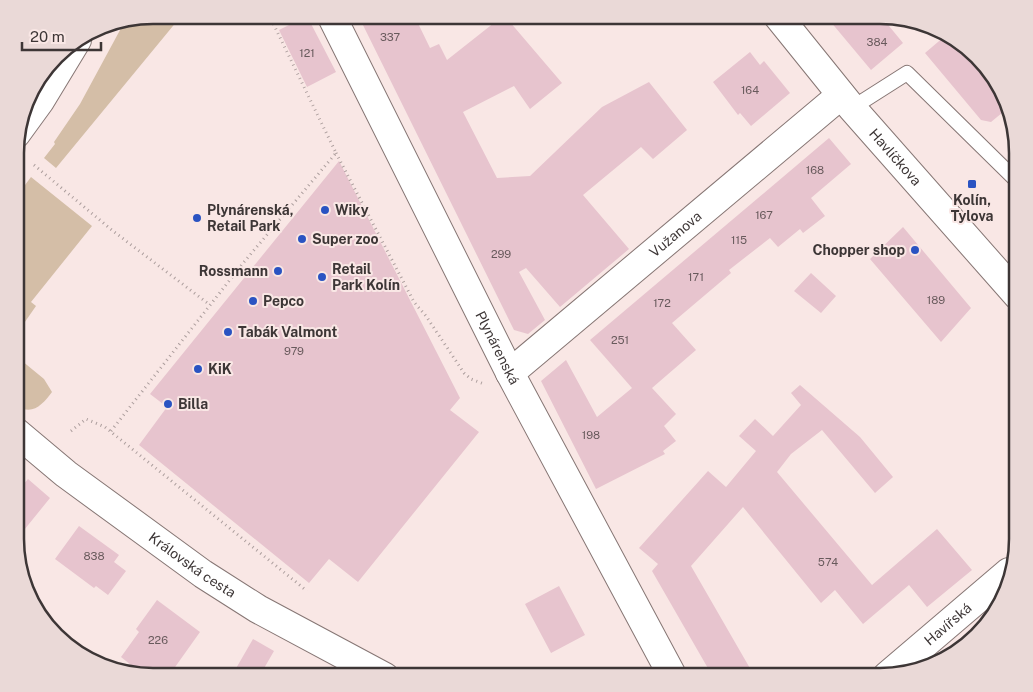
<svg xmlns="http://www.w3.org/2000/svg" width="1033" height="692" viewBox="0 0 1033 692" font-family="'Public Sans',sans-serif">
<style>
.green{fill:#d4bea7}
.building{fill:#e7c4ce}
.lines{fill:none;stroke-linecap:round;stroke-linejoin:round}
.service-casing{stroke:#867674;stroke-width:16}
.minor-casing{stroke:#867674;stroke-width:30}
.tertiary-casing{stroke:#867674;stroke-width:30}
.secondary-casing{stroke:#867674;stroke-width:30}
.path{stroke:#ac9e9d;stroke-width:3;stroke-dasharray:1 4;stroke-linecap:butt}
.service{stroke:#fff;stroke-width:14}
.minor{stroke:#fff;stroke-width:28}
.tertiary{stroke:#fff;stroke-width:28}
.secondary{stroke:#fff;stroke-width:28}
.poi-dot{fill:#2a53c2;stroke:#f9e7e5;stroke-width:2}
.labels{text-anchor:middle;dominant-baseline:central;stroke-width:4;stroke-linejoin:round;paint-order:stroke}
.number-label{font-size:11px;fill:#685a5c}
.street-label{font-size:14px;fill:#3d3636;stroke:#f9e7e5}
.poi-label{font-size:14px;font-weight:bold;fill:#3d3636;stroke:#f9e7e5;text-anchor:start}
.rim{fill:none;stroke:#3d3636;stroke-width:2.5}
</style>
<rect width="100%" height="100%" fill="#f9e7e5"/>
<path class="green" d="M 153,15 L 182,15 L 56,168 L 44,158 L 55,144 L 54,142 L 80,104 L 126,19 Z
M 31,177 L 92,226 L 31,302 L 36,306 L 20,329 L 16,326 L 16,197 Z
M 16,356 L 44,379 L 52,392 C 43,404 32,417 16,405 Z"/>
<path class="building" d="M 358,15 L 414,15 L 430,48 L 439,44 L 447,60 L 504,15 L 562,83 L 530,109 L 514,86 L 463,112 L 497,178 L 530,176 L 602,107 L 649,82 L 687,130 L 653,159 L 641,147 L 583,195 L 629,249 L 560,307 L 526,268 L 519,272 L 545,320 L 528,334 L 514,330 Z
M 825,15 L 880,15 L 903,43 L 871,70 Z
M 307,16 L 336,72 L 307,87 L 279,30 Z
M 945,36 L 964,43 L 1004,92 L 1008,108 L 991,122 L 981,120 L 925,53 Z
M 750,52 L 760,65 L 764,61 L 790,93 L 751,126 L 740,113 L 738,115 L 713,82 Z
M 829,138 L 851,164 L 811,198 L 825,216 L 803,233 L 800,229 L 778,247 L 770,238 L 729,270 L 731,273 L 672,323 L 696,350 L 652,388 L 676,414 L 664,426 L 676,441 L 663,451 L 665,454 L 596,489 L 541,381 L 566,360 L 597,417 L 632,388 L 590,340 Z
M 339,161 L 460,398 L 450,410 L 479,432 L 358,582 L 329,559 L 309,583 L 139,445 L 167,407 L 150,394 Z
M 903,227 L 971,308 L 941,342 L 870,259 Z
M 811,273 L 836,296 L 821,313 L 794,291 Z
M 800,385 L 860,437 L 893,477 L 875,493 L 822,430 L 791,454 L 777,472 L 872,585 L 937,529 L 972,570 L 927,607 L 909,585 L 863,624 L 835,590 L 821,603 L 743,507 L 691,566 L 755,677 L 713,677 L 652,571 L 658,564 L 639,548 L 708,471 L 726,487 L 756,451 L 739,436 L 755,419 L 773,436 L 801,405 L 791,393 Z
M 28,479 L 50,498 L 16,540 L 16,493 Z
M 79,526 L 119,555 L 114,562 L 126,571 L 108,595 L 96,586 L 94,588 L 55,559 Z
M 559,586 L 585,635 L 551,653 L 525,604 Z
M 157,600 L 200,632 L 168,677 L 146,677 L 121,657 L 139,632 L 136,629 Z
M 253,639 L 274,651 L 259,677 L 231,677 Z"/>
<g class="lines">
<defs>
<path id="service" d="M 852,108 L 907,73 L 1018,182"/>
<g id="minor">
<path id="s1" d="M 331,15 L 510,373 L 673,677"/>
<path id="s2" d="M 510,373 L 841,95"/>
<path id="s3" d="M 16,432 L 66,474 L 203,574 L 258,609 L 385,677"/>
<path id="s4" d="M 887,676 L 1009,572"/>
</g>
<g id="tertiary">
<path id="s5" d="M 777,15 L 852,108 L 1018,296"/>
</g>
<path id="secondary" d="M 16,134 L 40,101 L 77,40"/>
</defs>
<use href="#service" class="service-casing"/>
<use href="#minor" class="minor-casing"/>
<use href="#tertiary" class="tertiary-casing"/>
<use href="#secondary" class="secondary-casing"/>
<path class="path" d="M 336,153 L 414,302 L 426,316 L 464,373 L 471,379 L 484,384
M 34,165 L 113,231 L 210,305
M 71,431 L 86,419 L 105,427 L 307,591
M 111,431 L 244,262 L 336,153 L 272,21"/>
<use href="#service" class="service"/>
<use href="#minor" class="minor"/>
<use href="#tertiary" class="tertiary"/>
<use href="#secondary" class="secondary"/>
</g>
<g class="poi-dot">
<rect x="967" y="179" width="10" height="10" rx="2.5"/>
<circle cx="325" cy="210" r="5"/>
<circle cx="197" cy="218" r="5"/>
<circle cx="302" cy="239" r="5"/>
<circle cx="915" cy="250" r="5"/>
<circle cx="278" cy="271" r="5"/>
<circle cx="322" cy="277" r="5"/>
<circle cx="253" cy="301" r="5"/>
<circle cx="228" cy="332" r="5"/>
<circle cx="198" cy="369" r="5"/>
<circle cx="168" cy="404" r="5"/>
</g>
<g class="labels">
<g class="number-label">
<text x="390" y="37">337</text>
<text x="877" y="42">384</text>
<text x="307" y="53">121</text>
<text x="750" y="90">164</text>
<text x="815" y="170">168</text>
<text x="764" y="215">167</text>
<text x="739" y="240">115</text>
<text x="501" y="254">299</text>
<text x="696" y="277">171</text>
<text x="936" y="300">189</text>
<text x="662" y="303">172</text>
<text x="620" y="340">251</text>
<text x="294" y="351">979</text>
<text x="591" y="435">198</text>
<text x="94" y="556">838</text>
<text x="828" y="562">574</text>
<text x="158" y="640">226</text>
</g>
<g class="street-label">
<text stroke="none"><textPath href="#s5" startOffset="185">Havlíčkova</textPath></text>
<text stroke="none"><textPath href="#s2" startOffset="216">Vužanova</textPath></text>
<text stroke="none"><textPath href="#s1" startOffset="372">Plynárenská</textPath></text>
<text stroke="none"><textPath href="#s3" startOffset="221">Královská cesta</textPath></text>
<text stroke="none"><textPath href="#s4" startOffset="80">Havířská</textPath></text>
</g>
<g class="poi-label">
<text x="972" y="200" text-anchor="middle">Kolín,<tspan x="972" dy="16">Tylova</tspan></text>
<text x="207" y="210">Plynárenská,<tspan x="207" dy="16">Retail Park</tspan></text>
<text x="335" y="210">Wiky</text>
<text x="312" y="239">Super zoo</text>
<text x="905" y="250" text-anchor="end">Chopper shop</text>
<text x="332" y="269">Retail<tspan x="332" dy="16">Park Kolín</tspan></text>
<text x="268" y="271" text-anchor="end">Rossmann</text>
<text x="263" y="301">Pepco</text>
<text x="238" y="332">Tabák Valmont</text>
<text x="208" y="369">KiK</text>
<text x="178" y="404">Billa</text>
</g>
</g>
<path d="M0 0H1033V692H0ZM153 24H880A129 129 0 0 1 1009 153V539A129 129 0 0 1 880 668H153A129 129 0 0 1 24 539V153A129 129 0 0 1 153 24Z" fill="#ead9d7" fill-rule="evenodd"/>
<path class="rim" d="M153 24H880A129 129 0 0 1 1009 153V539A129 129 0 0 1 880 668H153A129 129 0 0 1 24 539V153A129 129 0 0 1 153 24Z"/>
<path d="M22 42v8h79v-8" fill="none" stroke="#3d3636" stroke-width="2.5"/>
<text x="30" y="42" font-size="15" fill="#3d3636" stroke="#f9e7e5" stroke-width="4" paint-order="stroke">20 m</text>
</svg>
